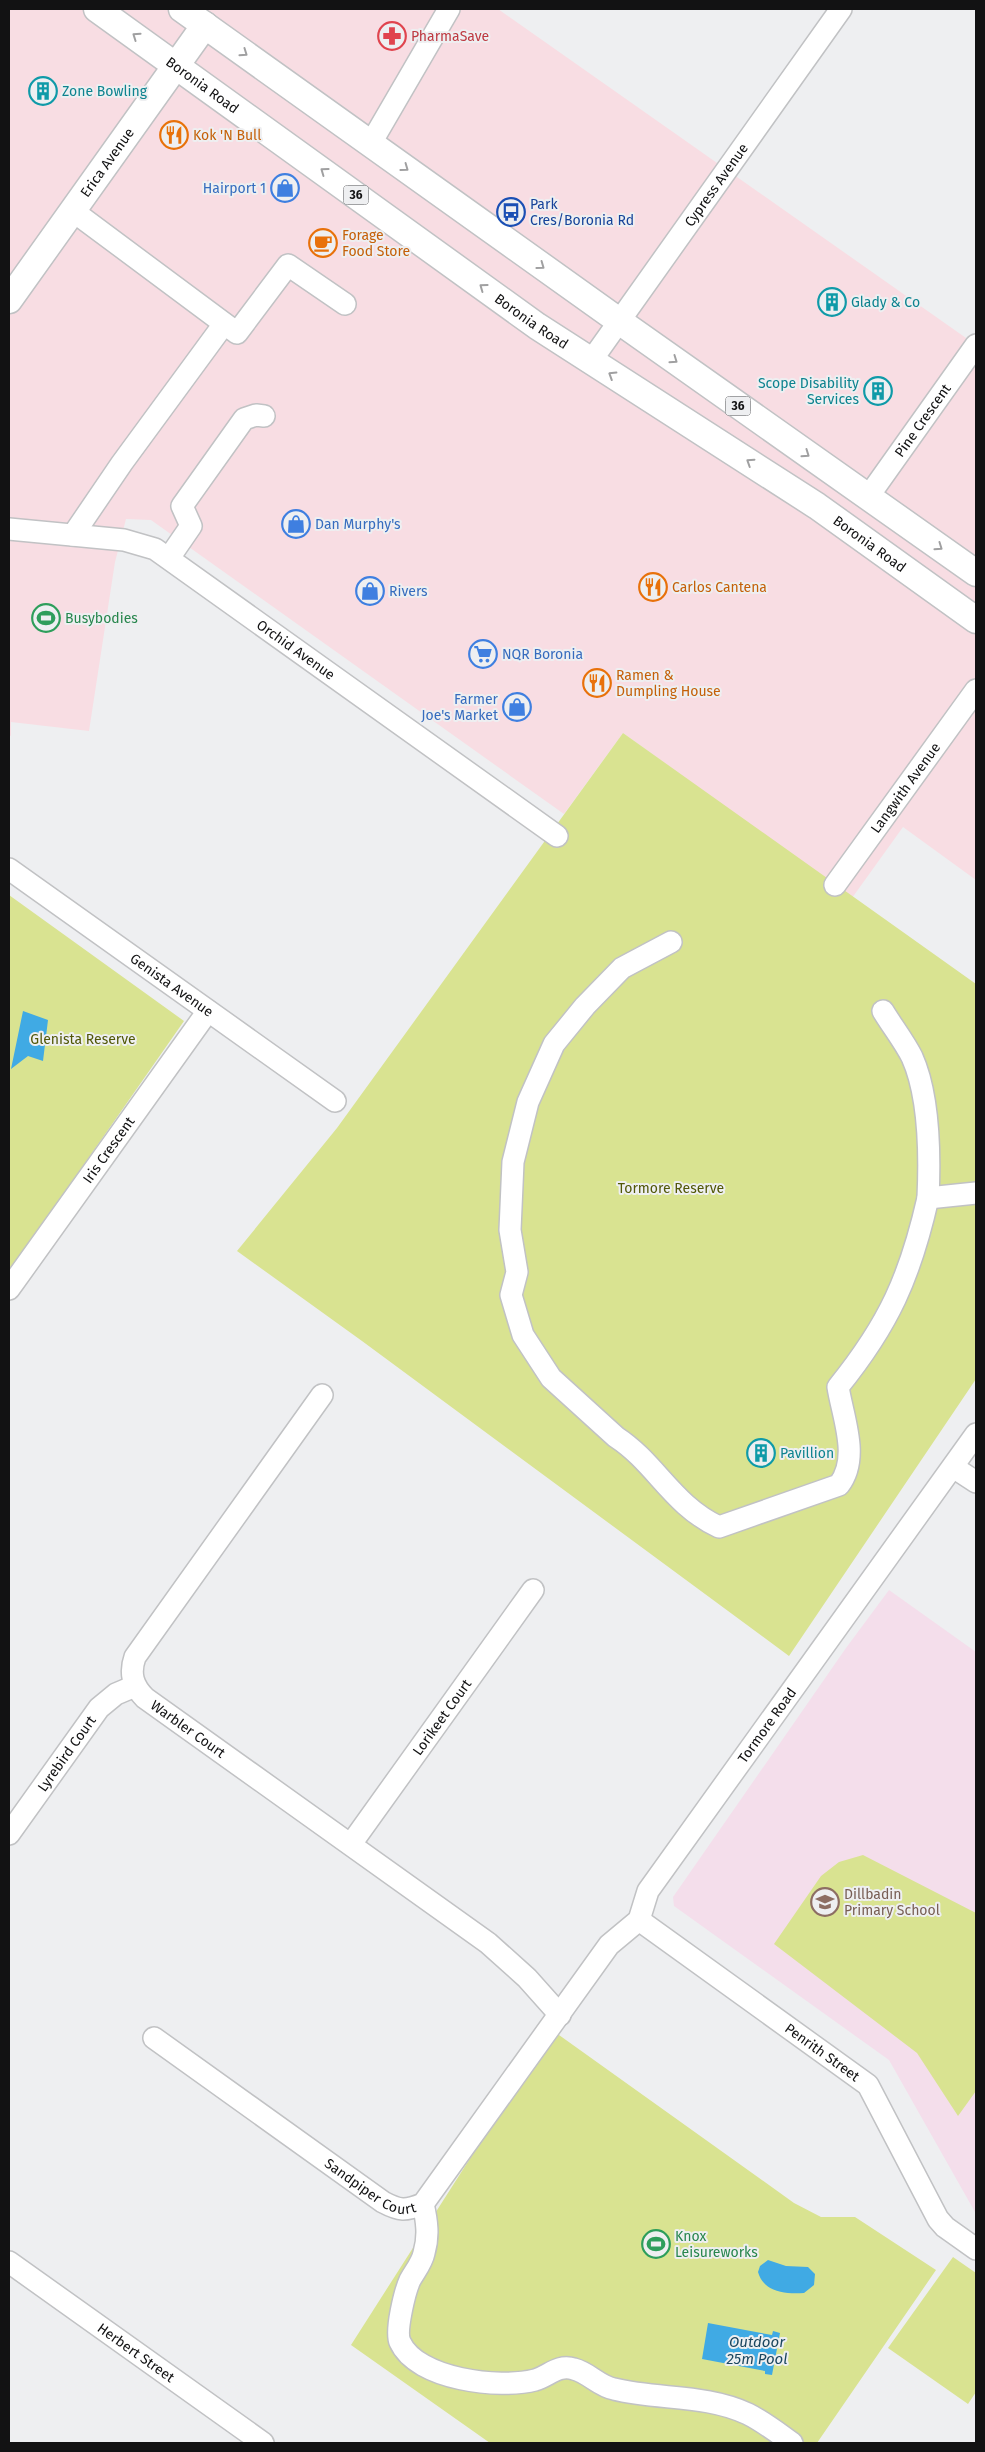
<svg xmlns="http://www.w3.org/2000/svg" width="985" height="2452" viewBox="0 0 985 2452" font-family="'Fira Sans',sans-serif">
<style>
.commercial{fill:#f8dde3}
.education{fill:#f4deeb}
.green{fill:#d9e391}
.water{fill:#40aae4}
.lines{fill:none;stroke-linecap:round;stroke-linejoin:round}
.minor-casing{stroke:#c1c2c4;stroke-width:24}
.major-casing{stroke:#c1c2c4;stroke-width:29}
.minor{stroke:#fff;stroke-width:21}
.major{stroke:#fff;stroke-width:26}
.oneway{stroke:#a0a0a1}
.labels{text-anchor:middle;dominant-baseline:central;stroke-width:4;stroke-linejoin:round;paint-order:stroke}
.shield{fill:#eeeff1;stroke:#545456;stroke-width:1}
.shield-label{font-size:12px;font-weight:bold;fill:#121213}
.health-label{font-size:14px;fill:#be3a42;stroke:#eeeff1;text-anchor:start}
.street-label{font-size:14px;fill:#121213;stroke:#eeeff1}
.culture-label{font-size:14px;fill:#0d838f;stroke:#eeeff1;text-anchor:start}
.food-label{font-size:14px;fill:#c56008;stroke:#eeeff1;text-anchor:start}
.shop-label{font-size:14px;fill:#366cbe;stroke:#eeeff1;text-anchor:start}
.transit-label{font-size:14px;fill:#164399;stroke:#eeeff1;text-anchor:start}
.leisure-label{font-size:14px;fill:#27864d;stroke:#eeeff1;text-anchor:start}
.park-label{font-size:14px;fill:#515707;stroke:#eeeff1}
.education-label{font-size:14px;fill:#785e54;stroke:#eeeff1;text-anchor:start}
.water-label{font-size:15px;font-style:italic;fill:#1b465f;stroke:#eeeff1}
</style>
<rect width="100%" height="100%" fill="#eeeff1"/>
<path class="commercial" d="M 9,9 L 498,9 L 976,345 L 976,880 L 903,827 L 852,898 L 623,733 L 564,814 L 151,520 L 126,519 L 115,562 L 89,731 L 11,722 L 11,736 L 9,735 Z"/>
<path class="education" d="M 889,1590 L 976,1652 L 975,2212 L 889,2060 L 674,1906 L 673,1897 L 846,1648 Z"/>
<path class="green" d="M 623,733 L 976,984 L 976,1379 L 789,1656 L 362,1341 L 237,1251 L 337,1128 Z
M 9,895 L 184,1021 L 9,1272 Z
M 863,1855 L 976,1913 L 976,2091 L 958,2116 L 917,2053 L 774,1944 L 821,1876 L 839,1862 Z
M 552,2030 L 794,2203 L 821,2217 L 855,2217 L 936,2270 L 817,2443 L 490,2443 L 351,2345 Z
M 953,2257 L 976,2273 L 976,2392 L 968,2404 L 888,2348 Z"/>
<path class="water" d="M 23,1011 L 48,1020 L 43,1061 L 28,1056 L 11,1069 Z
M 768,2260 L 786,2266 L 808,2267 L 815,2274 L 814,2285 L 804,2293 C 786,2294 764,2293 758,2272 L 760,2266 Z
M 708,2323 L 772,2335 L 773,2331 L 780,2333 L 772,2375 L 765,2374 L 765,2371 L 702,2359 Z"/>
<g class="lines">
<defs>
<g id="minor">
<path d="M 371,143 L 449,9"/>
<path d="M 73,211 L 237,333 L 288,265 L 345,304"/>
<path id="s1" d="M 591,361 L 841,9"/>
<path id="s2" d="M 868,497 L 976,345"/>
<path id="s3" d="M 9,529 L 124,540 L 155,549 L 557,836"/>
<path d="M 73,535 L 122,463 L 224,324"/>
<path d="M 169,558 L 191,526 L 182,506 L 244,419 L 256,415 L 264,416"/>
<path id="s4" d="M 9,869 L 335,1101"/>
<path id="s5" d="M 835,885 L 976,690"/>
<path d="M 671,942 L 622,968 L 585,1006 L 554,1044 L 528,1102 L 513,1162 L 510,1230 L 517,1272 L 511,1295 L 523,1335 L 551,1378 L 616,1437 C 656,1463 672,1505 719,1527 L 839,1485 C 860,1458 843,1418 838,1387 C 889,1324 910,1277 928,1198 L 976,1193"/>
<path d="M 883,1011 C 892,1026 904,1041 912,1057 C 930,1097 930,1155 928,1198"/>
<path id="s6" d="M 9,1289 L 208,1011"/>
<path id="s7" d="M 322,1395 L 135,1657 C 129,1674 133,1686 145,1698 L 488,1943 L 527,1978 L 560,2015"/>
<path d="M 953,1467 L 976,1482"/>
<path id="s8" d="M 9,1834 L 99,1708 L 116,1694 L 135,1686"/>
<path id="s9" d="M 351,1844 L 533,1590"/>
<path id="s10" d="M 639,1920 L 868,2085 L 938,2219 L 945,2227 L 976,2249"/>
<path id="s11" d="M 154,2038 L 383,2202 C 400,2211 405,2211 423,2204 L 609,1945 L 639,1920 L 648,1891 L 976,1434"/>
<path d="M 423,2204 C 427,2221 429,2236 424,2253 C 422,2263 415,2271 410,2280 C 405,2291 395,2331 400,2342 C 417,2380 500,2389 535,2380 C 549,2376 558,2364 574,2369 C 589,2373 599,2386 614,2389 C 658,2400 706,2394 748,2414 C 764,2422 778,2433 792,2443"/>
<path id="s12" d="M 9,2262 L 263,2443"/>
</g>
<g id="major">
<path id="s13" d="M 97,9 L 537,326 L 817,506 L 976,620"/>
<path d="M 182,9 L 619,321 L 976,573"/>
<path id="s14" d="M 9,300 L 205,25"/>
</g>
</defs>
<use href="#minor" class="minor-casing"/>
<use href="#major" class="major-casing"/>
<use href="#minor" class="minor"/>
<use href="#major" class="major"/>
</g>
<defs><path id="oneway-chevron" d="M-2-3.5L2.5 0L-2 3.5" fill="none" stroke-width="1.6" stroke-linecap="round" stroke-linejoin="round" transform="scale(1.25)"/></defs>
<g class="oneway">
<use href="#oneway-chevron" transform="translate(136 36) rotate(-145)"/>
<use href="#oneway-chevron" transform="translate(244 53) rotate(35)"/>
<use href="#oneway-chevron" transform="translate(405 168) rotate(36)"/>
<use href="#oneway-chevron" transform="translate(324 171) rotate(-144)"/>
<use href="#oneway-chevron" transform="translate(541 266) rotate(36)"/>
<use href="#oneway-chevron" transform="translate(483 287) rotate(-144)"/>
<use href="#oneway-chevron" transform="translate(674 360) rotate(35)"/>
<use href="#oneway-chevron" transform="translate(612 375) rotate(-148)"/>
<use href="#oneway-chevron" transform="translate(806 454) rotate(35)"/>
<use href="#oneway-chevron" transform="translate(750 462) rotate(-147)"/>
<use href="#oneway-chevron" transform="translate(939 547) rotate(35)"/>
</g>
<defs>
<symbol id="pharmacy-ring" viewBox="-11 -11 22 22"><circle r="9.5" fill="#eeeff1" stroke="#e0444e" stroke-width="1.5"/><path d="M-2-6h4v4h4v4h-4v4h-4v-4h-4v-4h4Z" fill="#e0444e"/></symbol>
<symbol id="building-ring" viewBox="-11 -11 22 22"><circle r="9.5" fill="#eeeff1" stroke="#0f9aa8" stroke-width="1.5"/><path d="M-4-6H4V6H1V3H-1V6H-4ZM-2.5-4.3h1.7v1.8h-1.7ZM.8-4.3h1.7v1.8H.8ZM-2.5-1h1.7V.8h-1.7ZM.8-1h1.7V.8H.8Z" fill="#0f9aa8"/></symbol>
<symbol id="restaurant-ring" viewBox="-11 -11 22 22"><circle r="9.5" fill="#eeeff1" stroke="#e8710a" stroke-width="1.5"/><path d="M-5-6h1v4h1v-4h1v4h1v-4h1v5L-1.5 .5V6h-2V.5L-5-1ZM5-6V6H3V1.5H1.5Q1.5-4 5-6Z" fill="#e8710a"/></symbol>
<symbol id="shop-ring" viewBox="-11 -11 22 22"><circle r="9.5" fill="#eeeff1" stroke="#3f7fe0" stroke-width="1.5"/><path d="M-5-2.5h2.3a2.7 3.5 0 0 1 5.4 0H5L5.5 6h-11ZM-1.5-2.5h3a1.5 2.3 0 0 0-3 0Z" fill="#3f7fe0"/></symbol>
<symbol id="bus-ring" viewBox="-11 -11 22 22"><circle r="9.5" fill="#eeeff1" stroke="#1a4fb4" stroke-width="1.5"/><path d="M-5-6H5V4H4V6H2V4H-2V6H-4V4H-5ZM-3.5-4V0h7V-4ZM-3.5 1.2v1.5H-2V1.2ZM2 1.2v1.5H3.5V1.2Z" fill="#1a4fb4"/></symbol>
<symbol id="cafe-ring" viewBox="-11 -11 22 22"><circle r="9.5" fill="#eeeff1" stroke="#e8710a" stroke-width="1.5"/><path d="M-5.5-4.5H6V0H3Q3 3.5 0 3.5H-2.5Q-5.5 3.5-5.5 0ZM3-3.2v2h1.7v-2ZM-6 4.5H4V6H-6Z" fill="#e8710a"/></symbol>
<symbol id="stadium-ring" viewBox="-11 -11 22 22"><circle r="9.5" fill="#eeeff1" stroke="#2e9e5b" stroke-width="1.5"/><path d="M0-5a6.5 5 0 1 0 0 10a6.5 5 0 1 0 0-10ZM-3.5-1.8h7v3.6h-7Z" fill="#2e9e5b"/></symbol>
<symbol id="supermarket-ring" viewBox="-11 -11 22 22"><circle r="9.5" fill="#eeeff1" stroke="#3f7fe0" stroke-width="1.5"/><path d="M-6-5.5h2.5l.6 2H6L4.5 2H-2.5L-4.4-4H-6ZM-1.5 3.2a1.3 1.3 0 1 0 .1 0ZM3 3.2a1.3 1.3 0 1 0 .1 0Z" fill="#3f7fe0"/></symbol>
<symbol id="school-ring" viewBox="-11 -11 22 22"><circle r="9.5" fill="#eeeff1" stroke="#8d6e63" stroke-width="1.5"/><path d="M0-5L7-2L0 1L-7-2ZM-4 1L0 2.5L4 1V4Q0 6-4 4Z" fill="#8d6e63"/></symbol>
</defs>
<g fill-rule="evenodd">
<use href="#pharmacy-ring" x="376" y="20" width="32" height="32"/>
<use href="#building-ring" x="27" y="75" width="32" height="32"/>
<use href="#restaurant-ring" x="158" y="119" width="32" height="32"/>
<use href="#shop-ring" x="269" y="172" width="32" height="32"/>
<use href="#bus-ring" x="495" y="196" width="32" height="32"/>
<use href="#cafe-ring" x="307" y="227" width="32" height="32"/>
<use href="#building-ring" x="816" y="286" width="32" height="32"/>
<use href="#building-ring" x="862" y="375" width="32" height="32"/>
<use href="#shop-ring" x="280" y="508" width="32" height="32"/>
<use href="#restaurant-ring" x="637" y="571" width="32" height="32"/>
<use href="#shop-ring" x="354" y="575" width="32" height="32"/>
<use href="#stadium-ring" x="30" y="602" width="32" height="32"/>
<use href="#supermarket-ring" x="467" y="638" width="32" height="32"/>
<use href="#restaurant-ring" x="581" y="667" width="32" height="32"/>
<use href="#shop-ring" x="501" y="691" width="32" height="32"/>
<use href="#building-ring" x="745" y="1437" width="32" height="32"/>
<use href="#school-ring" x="809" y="1886" width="32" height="32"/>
<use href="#stadium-ring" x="640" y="2228" width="32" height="32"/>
</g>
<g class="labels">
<g class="shield">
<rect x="343.5" y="185.5" width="25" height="19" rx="4"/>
<rect x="725.5" y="396.5" width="25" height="19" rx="4"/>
</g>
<g class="shield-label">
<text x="356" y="195">36</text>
<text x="738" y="406">36</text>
</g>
<g class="health-label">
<text x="411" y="36">PharmaSave</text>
</g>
<g class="street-label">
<text stroke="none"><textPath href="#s13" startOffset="130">Boronia Road</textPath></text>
<text stroke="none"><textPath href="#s14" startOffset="169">Erica Avenue</textPath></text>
<text stroke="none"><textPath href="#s1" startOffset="216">Cypress Avenue</textPath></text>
<text stroke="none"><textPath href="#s13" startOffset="535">Boronia Road</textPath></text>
<text stroke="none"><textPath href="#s2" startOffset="94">Pine Crescent</textPath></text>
<text stroke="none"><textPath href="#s13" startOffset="940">Boronia Road</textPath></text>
<text stroke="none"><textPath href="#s3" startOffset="321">Orchid Avenue</textPath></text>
<text stroke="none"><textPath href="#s5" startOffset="120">Langwith Avenue</textPath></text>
<text stroke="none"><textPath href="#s4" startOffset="200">Genista Avenue</textPath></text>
<text stroke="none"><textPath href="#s6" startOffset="171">Iris Crescent</textPath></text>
<text stroke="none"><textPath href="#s9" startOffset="156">Lorikeet Court</textPath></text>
<text stroke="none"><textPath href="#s11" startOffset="916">Tormore Road</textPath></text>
<text stroke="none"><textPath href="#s7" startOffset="420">Warbler Court</textPath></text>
<text stroke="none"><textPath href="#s8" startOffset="99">Lyrebird Court</textPath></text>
<text stroke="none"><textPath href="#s10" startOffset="226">Penrith Street</textPath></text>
<text stroke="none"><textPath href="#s11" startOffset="264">Sandpiper Court</textPath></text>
<text stroke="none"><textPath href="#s12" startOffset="156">Herbert Street</textPath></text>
</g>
<g class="culture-label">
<text x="62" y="91">Zone Bowling</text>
<text x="851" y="302">Glady &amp; Co</text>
<text x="859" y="383" text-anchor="end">Scope Disability<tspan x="859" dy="16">Services</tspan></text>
<text x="780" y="1453">Pavillion</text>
</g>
<g class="food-label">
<text x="193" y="135">Kok 'N Bull</text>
<text x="342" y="235">Forage<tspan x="342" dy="16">Food Store</tspan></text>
<text x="672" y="587">Carlos Cantena</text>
<text x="616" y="675">Ramen &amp;<tspan x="616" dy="16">Dumpling House</tspan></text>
</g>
<g class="shop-label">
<text x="266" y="188" text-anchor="end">Hairport 1</text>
<text x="315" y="524">Dan Murphy's</text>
<text x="389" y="591">Rivers</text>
<text x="502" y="654">NQR Boronia</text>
<text x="498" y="699" text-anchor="end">Farmer<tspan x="498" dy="16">Joe's Market</tspan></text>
</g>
<g class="transit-label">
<text x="530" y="204">Park<tspan x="530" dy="16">Cres/Boronia Rd</tspan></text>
</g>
<g class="leisure-label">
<text x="65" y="618">Busybodies</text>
<text x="675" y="2236">Knox<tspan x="675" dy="16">Leisureworks</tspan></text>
</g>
<g class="park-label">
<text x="83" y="1039">Glenista Reserve</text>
<text x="671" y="1188">Tormore Reserve</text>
</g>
<g class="education-label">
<text x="844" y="1894">Dillbadin<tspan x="844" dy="16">Primary School</tspan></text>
</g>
<g class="water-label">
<text x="757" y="2342">Outdoor<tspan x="757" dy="17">25m Pool</tspan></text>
</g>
</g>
<rect width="985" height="2452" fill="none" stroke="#121213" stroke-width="20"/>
</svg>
